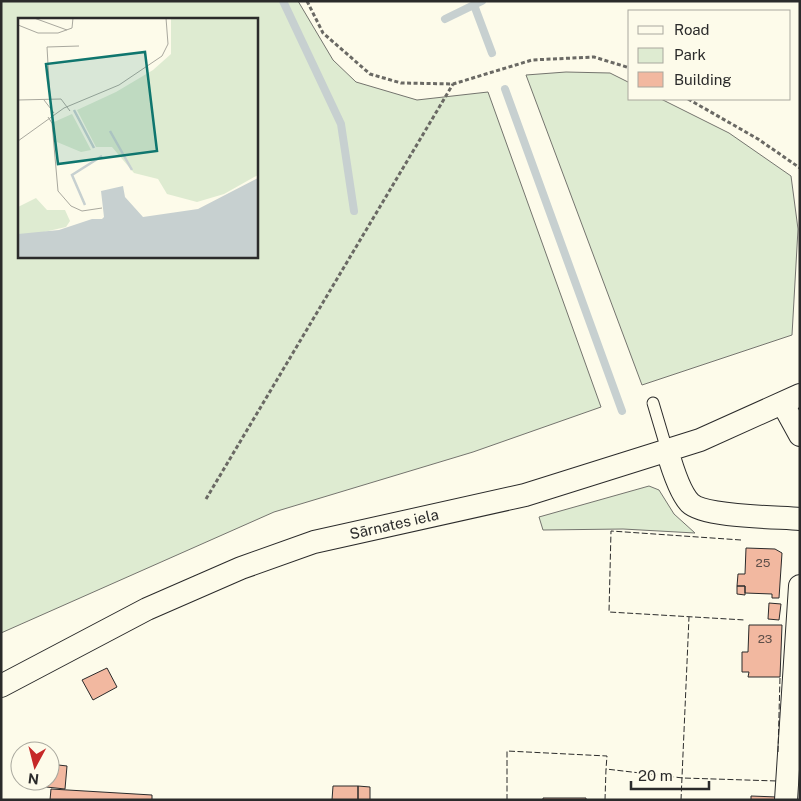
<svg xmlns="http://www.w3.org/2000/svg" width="801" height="801" viewBox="0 0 801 801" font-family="'Public Sans',sans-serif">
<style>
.green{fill:#deebd1;stroke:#74746e;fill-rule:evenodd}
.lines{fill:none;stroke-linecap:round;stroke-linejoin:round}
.stream{stroke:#c7d0d0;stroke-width:8}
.building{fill:#f2b8a0;stroke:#2b2b2b}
.lane-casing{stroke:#2b2b2b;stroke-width:13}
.street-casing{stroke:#2b2b2b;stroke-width:24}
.path{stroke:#6a6964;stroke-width:3;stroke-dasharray:4 2.5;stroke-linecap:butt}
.lane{stroke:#fdfbea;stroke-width:11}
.street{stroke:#fdfbea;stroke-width:22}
.fence{stroke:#2b2b2b;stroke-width:1;stroke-dasharray:6 2.5;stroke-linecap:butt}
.labels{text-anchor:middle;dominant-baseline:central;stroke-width:4;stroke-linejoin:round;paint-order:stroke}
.number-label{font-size:12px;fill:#5d4e48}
.street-label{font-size:15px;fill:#2b2b2b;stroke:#fdfbea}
.inset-river{fill:none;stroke:#c7d0d0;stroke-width:2.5}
.inset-road{fill:none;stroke:#a9a89e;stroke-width:1}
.view{fill:#0f766e;fill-opacity:0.15;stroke:#0f766e;stroke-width:2.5}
.inset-edge{fill:none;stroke:#2b2b2b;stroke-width:2.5}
</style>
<rect width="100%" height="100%" fill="#fdfbea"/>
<path class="green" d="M 1,1 L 298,1 L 333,60 L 356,82 L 417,100 L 488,92 L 601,407 L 473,452 L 274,512 L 1,633 ZM 19,19 L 256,19 L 256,256 L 19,256 Z
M 566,72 L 610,73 L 630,83 L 630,99 L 661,99 L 729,133 L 791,176 L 798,229 L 792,335 L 642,385 L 526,75 Z
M 649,486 L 659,490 L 674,514 L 695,533 L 623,529 L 543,530 L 539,517 Z"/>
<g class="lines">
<path class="stream" d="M 283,1 L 341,124 L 354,211
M 474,5 L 492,53
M 445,19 L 482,1
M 505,89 L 622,411"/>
</g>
<path class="building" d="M 746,548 L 775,549 L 782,553 L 779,598 L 772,598 L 772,594 L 745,593 L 745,586 L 737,586 L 738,574 L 745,574 Z
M 737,586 L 745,586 L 745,595 L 737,594 Z
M 769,603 L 781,604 L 779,620 L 768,619 Z
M 749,625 L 782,625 L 780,677 L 748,677 L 749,672 L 742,672 L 742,652 L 748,652 Z
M 107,668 L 117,687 L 93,700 L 82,680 Z
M 50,764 L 67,766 L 65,789 L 37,786 L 38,781 L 50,781 Z
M 333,786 L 358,786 L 358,800 L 332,800 Z
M 358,786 L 370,787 L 370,800 L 358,800 Z
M 51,789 L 152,795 L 152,800 L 50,800 Z
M 751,796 L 777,797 L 777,800 L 751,800 Z
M 543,798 L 586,798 L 586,800 L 543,800 Z"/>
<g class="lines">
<defs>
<path id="lane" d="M 653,403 L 667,450"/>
<path id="street" d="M 783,404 L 800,435
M 667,450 C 671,464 680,493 690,503 C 704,517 778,517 800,519
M 1,686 L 147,609 L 241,568 L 314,542 L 525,495 L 700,440 L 800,395
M 786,800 L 800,586"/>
</defs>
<use href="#lane" class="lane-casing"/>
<use href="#street" class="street-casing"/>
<path class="path" d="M 307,1 L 323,33 L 370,74 L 401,83 L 453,84 L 532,60 L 594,57 L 630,68
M 688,99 L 758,139 L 800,168
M 206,499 L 453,84"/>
<use href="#lane" class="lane"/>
<use href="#street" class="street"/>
<path class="fence" d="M 741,540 L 611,531 L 609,612 L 745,620
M 778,752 L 780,677
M 507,800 L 507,751 L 607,756 L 606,769
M 605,800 L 606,769 L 683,778 L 777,781
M 681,800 L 689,617"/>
</g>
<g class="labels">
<g class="number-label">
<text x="763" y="563">25</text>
<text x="765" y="639">23</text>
</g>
<g class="street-label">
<text transform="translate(394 524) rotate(-13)">Sārnates iela</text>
</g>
</g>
<g transform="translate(18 18)">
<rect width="240" height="240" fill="#fdfbea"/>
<path d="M 153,0 L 240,0 L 240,157 L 206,176 L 179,184 L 149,176 L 140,161 L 116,155 L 94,129 L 78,129 L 59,92 L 98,74 L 135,52 L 153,36 ZM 54,96 L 73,132 L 63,134 L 39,124 L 36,104 ZM 18,180 L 29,192 L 47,192 L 52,203 L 48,209 L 17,216 L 0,216 L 0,189 Z" fill="#deebd1"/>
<path d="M 240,160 L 240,240 L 0,240 L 0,216 L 41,212 L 74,201 L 84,201 L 86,199 L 83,173 L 105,168 L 107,179 L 125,199 L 180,191 Z" fill="#c7d0d0"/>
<path class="inset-river" d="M 56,92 L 76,130M 92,113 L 114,152M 67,187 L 54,157 L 84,138"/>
<path class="inset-road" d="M 16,0 L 49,12M 0,7 L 20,15 L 40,15 L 54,10 L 55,0M 32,81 L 29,29 L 61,28M 0,82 L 43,81 L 52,93M 26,82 L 36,95M 30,99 L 34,105 L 40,173 L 53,188 L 64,193 L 84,190M 0,123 L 46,90 L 101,67 L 144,38 L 150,26 L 148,0"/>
<path class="view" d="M 127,34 L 139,133 L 40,146 L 28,46 Z"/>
<rect width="240" height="240" class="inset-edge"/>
</g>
<rect width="801" height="801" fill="none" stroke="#2b2b2b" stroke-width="5"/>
<rect x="628" y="10" width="162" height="90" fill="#fdfbea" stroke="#a9a89e"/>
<rect x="638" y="26" width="25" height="8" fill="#fdfbea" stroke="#a9a89e"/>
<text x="674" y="35" font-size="15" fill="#2b2b2b">Road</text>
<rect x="638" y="48" width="25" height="15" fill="#deebd1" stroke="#a9a89e"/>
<text x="674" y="60" font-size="15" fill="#2b2b2b">Park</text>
<rect x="638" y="72" width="25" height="15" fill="#f2b8a0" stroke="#a9a89e"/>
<text x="674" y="85" font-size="15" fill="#2b2b2b">Building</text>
<g transform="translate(35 766) rotate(187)"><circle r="24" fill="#fdfbea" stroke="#a9a89e"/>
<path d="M0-4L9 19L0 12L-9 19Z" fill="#c62828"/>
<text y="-8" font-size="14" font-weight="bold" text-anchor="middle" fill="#2b2b2b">N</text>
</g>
<path d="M631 781v8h78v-8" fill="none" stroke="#2b2b2b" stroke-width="2.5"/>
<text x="638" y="781" font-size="15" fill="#2b2b2b" stroke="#fdfbea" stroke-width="4" paint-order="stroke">20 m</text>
</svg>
